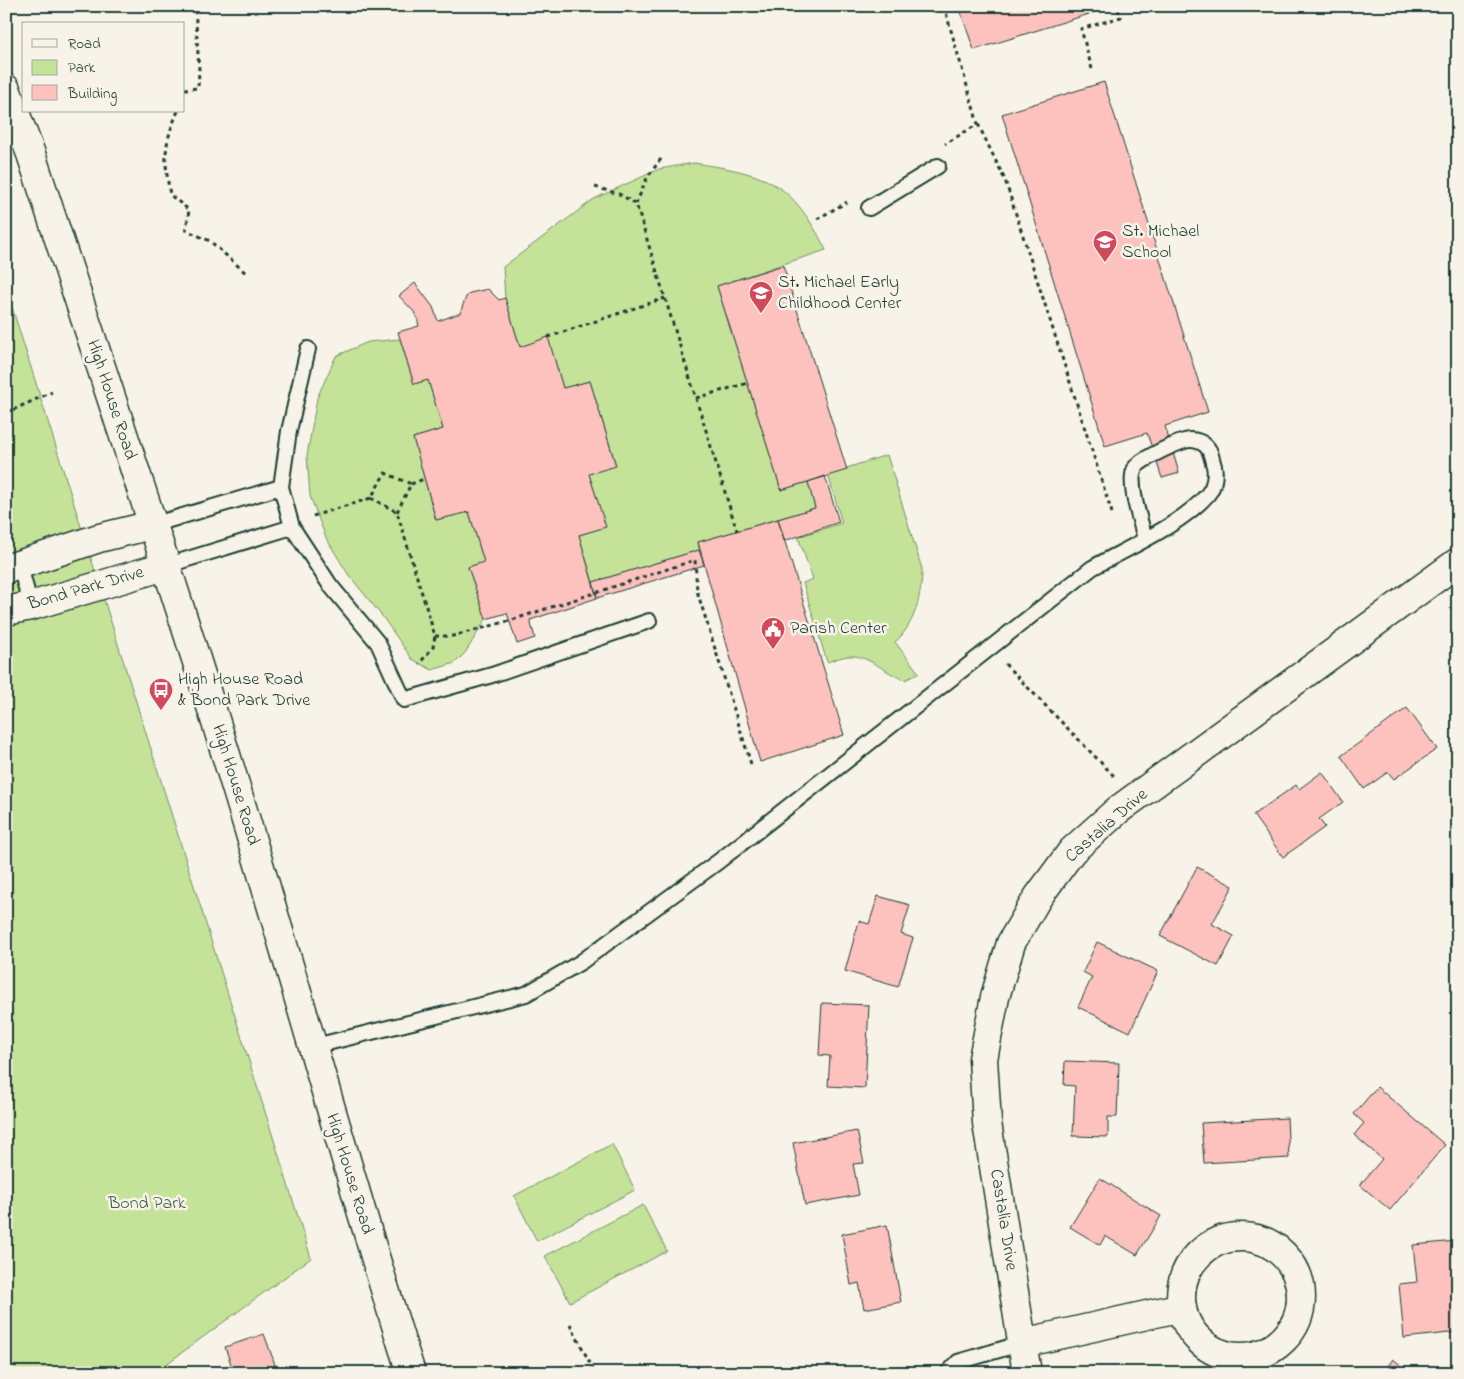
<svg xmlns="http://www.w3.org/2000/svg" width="1464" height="1379" viewBox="0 0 1464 1379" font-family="'Indie Flower',sans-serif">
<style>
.green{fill:#c5e299;stroke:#729066}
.building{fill:#fec2be;stroke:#1f3d34}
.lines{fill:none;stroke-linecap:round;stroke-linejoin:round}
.service-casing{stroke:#1f3d34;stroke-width:18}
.minor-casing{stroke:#1f3d34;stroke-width:31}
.primary-casing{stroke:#1f3d34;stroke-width:31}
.path{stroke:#1f3d34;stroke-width:3;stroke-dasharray:4 4;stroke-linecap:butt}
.service{stroke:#f7f3e8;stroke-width:14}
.minor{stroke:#f7f3e8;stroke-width:28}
.primary{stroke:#f7f3e8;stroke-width:28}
.labels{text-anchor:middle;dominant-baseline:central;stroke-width:5;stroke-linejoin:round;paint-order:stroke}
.poi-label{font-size:18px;fill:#1f3d34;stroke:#f7f3e8;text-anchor:start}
.street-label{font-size:18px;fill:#1f3d34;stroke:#f7f3e8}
.park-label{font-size:18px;fill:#405e48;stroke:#f7f3e8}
</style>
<rect width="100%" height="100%" fill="#f7f3e8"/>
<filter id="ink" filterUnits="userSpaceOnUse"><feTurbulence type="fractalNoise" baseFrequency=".02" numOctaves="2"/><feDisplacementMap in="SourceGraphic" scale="10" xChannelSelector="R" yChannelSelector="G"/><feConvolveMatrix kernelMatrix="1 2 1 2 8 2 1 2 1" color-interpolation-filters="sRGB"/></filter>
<g filter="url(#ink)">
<path class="green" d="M 694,163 C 719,167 753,171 775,185 C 798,198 815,228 826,250 L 717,286 L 781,490 L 808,482 L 815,508 L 698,542 L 699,550 L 593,582 L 579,535 L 605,527 L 589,474 L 616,465 L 590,381 L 563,388 L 548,338 L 520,347 L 505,298 L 503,267 L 594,199 L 659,169 Z
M 6,288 L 311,1258 L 154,1373 L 6,1373 Z
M 400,339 L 414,384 L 428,380 L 443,429 L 413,438 L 436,520 L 469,512 L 484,562 L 468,567 L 486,619 L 465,653 L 455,663 L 432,670 L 412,659 L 382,616 L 348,574 L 326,538 L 310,496 L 307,456 L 317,398 L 336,356 L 368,342 Z
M 887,455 L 922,569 C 922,594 915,625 895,642 L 919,673 L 905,680 C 889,675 866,654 850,656 C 843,656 834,660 827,662 L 803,583 L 813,579 L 798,537 L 842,523 L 828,474 Z
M 612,1144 L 635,1190 L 537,1241 L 514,1196 Z
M 643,1205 L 667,1251 L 570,1302 L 545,1256 Z"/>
<path class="building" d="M 947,6 L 1104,6 L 1105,9 L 974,50 L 959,7 L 949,11 Z
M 1104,82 L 1208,412 L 1165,426 L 1179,473 L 1162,478 L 1147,433 L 1105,446 L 1002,114 Z
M 783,265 L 847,470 L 781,490 L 717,286 Z
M 415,283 L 433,307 L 438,321 L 460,313 L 466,297 L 470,293 L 488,289 L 499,300 L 505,298 L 520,347 L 548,337 L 563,388 L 590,381 L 616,466 L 589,474 L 606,527 L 579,535 L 597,598 L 530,620 L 535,638 L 517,644 L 507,613 L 486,619 L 468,567 L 484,562 L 469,512 L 436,520 L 413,438 L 443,429 L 428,380 L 414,384 L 398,332 L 419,326 L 416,314 L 399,296 Z
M 825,476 L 839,522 L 784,541 L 778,519 L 815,508 L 808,482 Z
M 778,519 L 844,735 L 760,762 L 698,542 Z
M 699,550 L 704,565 L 597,598 L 593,582 Z
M 1407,708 L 1437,749 L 1394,779 L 1388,772 L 1364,789 L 1341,756 Z
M 1322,772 L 1343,802 L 1319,819 L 1325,827 L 1283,857 L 1253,815 L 1296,785 L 1299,789 Z
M 1197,867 L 1233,886 L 1212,924 L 1234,936 L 1218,966 L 1160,936 Z
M 878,896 L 910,905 L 901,934 L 913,938 L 898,987 L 845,971 L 859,921 L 869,924 Z
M 1097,942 L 1158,971 L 1130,1032 L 1078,1007 L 1092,977 L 1083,972 Z
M 822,1003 L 869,1005 L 865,1088 L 828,1086 L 830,1056 L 819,1055 Z
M 1065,1061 L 1119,1063 L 1117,1117 L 1108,1117 L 1108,1137 L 1073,1136 L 1075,1086 L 1064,1085 Z
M 1377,1087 L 1445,1145 L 1390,1210 L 1360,1185 L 1382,1159 L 1354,1135 L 1364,1123 L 1354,1114 Z
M 1287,1118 L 1289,1158 L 1204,1163 L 1201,1123 Z
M 857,1131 L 864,1163 L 853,1164 L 859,1195 L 805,1205 L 793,1143 Z
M 1100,1178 L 1161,1216 L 1137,1255 L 1105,1236 L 1100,1245 L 1070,1227 Z
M 887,1225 L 901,1302 L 864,1309 L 859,1283 L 851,1285 L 842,1234 Z
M 1457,1241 L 1458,1332 L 1404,1338 L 1399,1284 L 1417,1282 L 1413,1245 Z
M 264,1334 L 278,1373 L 234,1373 L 225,1347 Z
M 1393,1359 L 1411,1373 L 1383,1373 Z"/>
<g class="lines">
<defs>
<path id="service" d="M 869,208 L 938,166
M 308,349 L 289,431 L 281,487 L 292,527 L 330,585 L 378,643 L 404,700 L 492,675 L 649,621
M 152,525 L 281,487
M 19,563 L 31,606
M 165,566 L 292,527
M 311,1047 L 526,994 L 581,962 L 719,861 L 1092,568 C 1126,549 1183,524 1208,494 C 1214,487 1216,475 1214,466 C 1211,457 1211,448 1202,443 C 1200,442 1195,440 1191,440 C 1182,439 1139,460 1135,468 C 1127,483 1141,522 1145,539
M 948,1373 L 958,1362 L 1023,1343"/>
<path id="minor" d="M 6,569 L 99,538 L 152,525
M 6,611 L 31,606 L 165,566
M1181 1297a60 60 0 1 1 120 0a60 60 0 1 1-120 0Z
M 1023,1343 L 1182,1307
M 1027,1373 L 987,1123 L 983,1059 L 995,997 L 1011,943 L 1038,897 L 1072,851 L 1118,810 L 1458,562"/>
<path id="primary" d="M 6,89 L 31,154 C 106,384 184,612 253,844 C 306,1020 355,1197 411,1373"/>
</defs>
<use href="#service" class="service-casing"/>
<use href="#minor" class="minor-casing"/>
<use href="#primary" class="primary-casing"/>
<path class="path" d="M 944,6 L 978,124 L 945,144
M 1092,69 L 1081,29 L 1121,17 L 1117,6
M 184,89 L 198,88 L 199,70 L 195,6
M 178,111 C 163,146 164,158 170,195 L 189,210 L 186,230 L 210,241 L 247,274
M 978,124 L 1005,180 L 1112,513
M 595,187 L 619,194 L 636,204 L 737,531
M 636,204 L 647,178 L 663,156
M 817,219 L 847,202
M 548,337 L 665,298
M 696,398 L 748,383
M 6,413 L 52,392
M 411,484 L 424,479
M 397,512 L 411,484 L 385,473 L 371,498 L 397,512 L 435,636 L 433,647 L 419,664
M 313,516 L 371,498
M 435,636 L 453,636 L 509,621 L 695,560 L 697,591 L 751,764
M 1005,664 L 1114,776
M 570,1324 L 595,1373"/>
<use href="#service" class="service"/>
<use href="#minor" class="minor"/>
<use href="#primary" class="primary"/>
</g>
</g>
<defs>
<symbol id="school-pin" viewBox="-11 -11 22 30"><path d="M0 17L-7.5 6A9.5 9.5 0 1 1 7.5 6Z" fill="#d1495b" stroke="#f7f3e8"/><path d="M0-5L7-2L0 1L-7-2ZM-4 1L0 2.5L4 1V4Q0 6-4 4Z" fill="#fff"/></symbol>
<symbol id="civic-pin" viewBox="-11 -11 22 30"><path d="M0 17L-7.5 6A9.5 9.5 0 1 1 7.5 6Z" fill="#d1495b" stroke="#f7f3e8"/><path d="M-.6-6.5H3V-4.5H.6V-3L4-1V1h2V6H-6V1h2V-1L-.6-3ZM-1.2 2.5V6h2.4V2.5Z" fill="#fff"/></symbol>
<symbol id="bus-pin" viewBox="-11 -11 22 30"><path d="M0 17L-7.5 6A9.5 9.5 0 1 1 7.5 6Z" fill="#d1495b" stroke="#f7f3e8"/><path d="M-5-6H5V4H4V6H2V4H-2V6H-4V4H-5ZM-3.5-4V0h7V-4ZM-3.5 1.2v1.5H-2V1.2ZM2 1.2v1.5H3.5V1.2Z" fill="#fff"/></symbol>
</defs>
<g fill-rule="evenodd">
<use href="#school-pin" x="1091" y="228" width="28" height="38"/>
<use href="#school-pin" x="747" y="279" width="28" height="38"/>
<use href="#civic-pin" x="759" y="615" width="28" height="38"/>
<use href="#bus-pin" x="147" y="676" width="28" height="38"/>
</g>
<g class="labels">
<g class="poi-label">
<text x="1122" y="232">St. Michael<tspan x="1122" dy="21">School</tspan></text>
<text x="778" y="283">St. Michael Early<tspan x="778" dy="21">Childhood Center</tspan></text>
<text x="790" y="629">Parish Center</text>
<text x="178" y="680">High House Road<tspan x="178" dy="21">&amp; Bond Park Drive</tspan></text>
</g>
<g class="street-label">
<text transform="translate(111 400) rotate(72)">High House Road</text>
<text transform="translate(86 589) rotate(-16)">Bond Park Drive</text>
<text transform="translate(235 785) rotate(73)">High House Road</text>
<text transform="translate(1107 826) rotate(-41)">Castalia Drive</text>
<text transform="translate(349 1174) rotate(73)">High House Road</text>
<text transform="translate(1003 1220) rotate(81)">Castalia Drive</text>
</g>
<g class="park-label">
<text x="147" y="1204">Bond Park</text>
</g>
</g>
<rect width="1464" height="1379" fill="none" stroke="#f7f3e8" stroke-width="25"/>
<rect x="12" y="12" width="1439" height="1354" fill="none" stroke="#1f3d34" stroke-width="2" filter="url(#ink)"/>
<rect x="22" y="22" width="162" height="90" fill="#f7f3e8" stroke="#a1aaa0"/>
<rect x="32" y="39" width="25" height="8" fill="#f7f3e8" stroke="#a1aaa0"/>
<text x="68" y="48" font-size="15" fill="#1f3d34">Road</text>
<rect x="32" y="60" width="25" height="15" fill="#c5e299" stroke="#a1aaa0"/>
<text x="68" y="72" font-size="15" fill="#1f3d34">Park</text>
<rect x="32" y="85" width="25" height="15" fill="#fec2be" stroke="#a1aaa0"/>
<text x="68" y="98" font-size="15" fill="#1f3d34">Building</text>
</svg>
